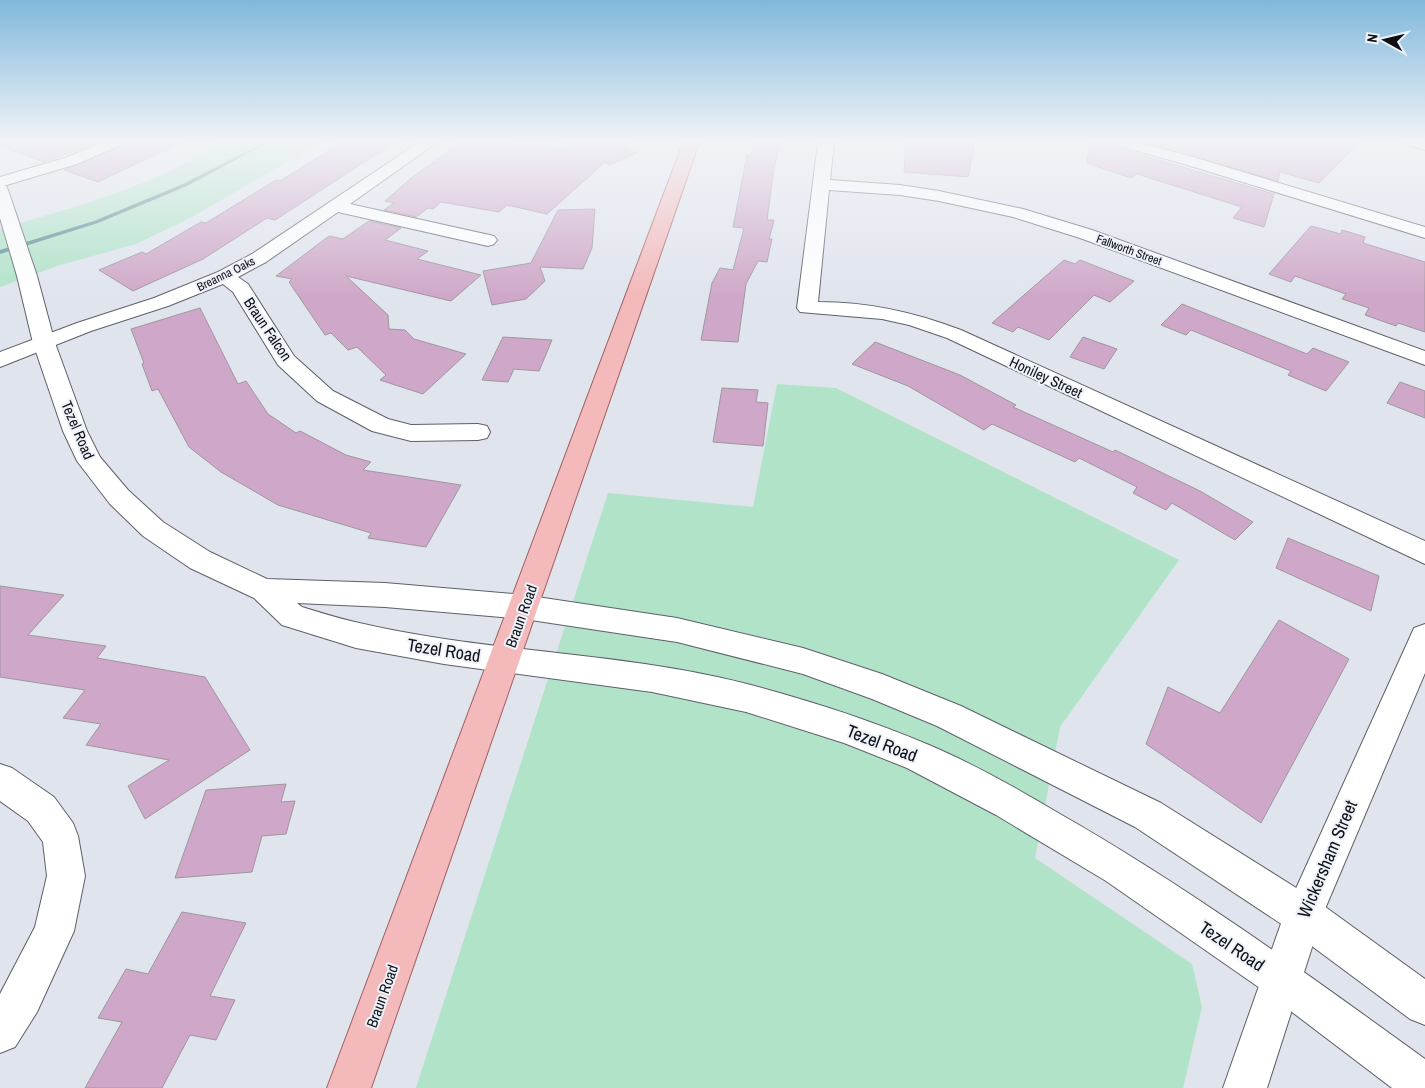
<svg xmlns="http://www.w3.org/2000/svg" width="1425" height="1088" viewBox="0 0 1425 1088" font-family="'Archivo Narrow',sans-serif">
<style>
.green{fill:#b1e3c9}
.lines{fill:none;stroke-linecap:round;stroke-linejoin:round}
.stream{fill:#618b94;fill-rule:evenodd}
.building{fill:#cfa8c9;stroke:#9e969d}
.minor-casing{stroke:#5c6068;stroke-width:2}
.tertiary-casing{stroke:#5c6068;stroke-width:2}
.secondary-casing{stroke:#5c6068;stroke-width:2}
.primary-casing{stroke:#9f5f62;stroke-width:2}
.minor{fill:#fff;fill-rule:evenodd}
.tertiary{fill:#fff;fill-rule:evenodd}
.secondary{fill:#fff;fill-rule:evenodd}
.primary{fill:#f4b9ba;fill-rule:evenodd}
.labels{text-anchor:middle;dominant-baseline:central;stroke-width:4;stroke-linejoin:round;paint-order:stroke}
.far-street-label{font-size:12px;fill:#0e1013;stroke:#edf2fb}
.street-label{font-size:15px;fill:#0e1013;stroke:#edf2fb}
.near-street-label{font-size:18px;fill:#0e1013;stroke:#edf2fb}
</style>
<rect width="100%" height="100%" fill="#e0e4ed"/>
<path class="green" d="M 218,143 L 320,143 L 194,216 L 136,244 L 57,266 L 0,287 L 0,229 C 73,207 155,187 218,143 Z
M 777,384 L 836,388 L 1179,560 L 1060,727 L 1035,858 L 1192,964 L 1202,1007 L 1183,1088 L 416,1088 L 608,493 L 753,507 Z"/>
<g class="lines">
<path class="stream" d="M 263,143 L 267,143 L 187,186 L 98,223 L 0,254 L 0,250 L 94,221 L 183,184 Z"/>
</g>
<path class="building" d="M 0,143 L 97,143 L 44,162 L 0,146 Z
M 123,143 L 180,143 L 98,182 L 64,170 L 119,148 Z
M 341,143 L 394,143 L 275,220 L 267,218 L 203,259 L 133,291 L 99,270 L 142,252 L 146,254 L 201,222 L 206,223 L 276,180 L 280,181 Z
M 459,143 L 508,143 L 506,144 L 574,148 L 562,143 L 628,143 L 623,147 L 637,153 L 610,165 L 605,162 L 547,214 L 507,205 L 499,212 L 441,202 L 433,209 L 428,208 L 416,217 L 384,210 L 394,203 L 385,201 L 410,179 Z
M 754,143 L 781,143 L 774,168 L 767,220 L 774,220 L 769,239 L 772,239 L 767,262 L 758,261 L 746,284 L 738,342 L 701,340 L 712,283 L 720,268 L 733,270 L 744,228 L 733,227 L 747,155 L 751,155 Z
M 906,143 L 975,143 L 968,177 L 904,172 Z
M 1090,143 L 1114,143 L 1118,148 L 1274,194 L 1264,227 L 1233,218 L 1242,207 L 1137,174 L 1131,178 L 1087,163 Z
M 1146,143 L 1359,143 L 1319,183 L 1280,172 L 1278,181 Z
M 595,209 L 592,248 L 583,269 L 540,267 L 545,281 L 526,299 L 492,305 L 483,271 L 531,263 L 558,210 Z
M 369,221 L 401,228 L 385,240 L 428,251 L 417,259 L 481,275 L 451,301 L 346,276 L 388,315 L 389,329 L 405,330 L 414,339 L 466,354 L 423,394 L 380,380 L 386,375 L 357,347 L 348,350 L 331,333 L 325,335 L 289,282 L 292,279 L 276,276 L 329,236 L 343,239 Z
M 1311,226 L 1341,234 L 1342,230 L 1365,237 L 1363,243 L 1425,262 L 1425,332 L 1398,323 L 1396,326 L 1365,315 L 1369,308 L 1342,299 L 1346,294 L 1295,276 L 1291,282 L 1269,274 Z
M 1064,260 L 1075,264 L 1080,260 L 1134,281 L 1110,302 L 1094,295 L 1049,340 L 1018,327 L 1013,332 L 992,323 Z
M 1182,304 L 1307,354 L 1313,348 L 1349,362 L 1326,391 L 1288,375 L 1291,371 L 1191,330 L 1186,335 L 1161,325 Z
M 200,308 L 238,384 L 246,381 L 268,414 L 296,433 L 300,431 L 346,455 L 371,462 L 363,470 L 461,485 L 426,547 L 368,538 L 371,533 L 278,505 L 221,472 L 189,447 L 158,389 L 152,391 L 142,364 L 144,363 L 131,329 Z
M 503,337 L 552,340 L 539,371 L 514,369 L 508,382 L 482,380 Z
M 1083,337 L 1117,349 L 1104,369 L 1070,357 Z
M 875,342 L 960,375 L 1016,405 L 1013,407 L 1113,452 L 1115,450 L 1200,491 L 1253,522 L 1235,540 L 1172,503 L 1166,510 L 1133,493 L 1137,487 L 1079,458 L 1075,462 L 992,424 L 984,430 L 908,386 L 852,364 Z
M 1400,382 L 1425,391 L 1425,418 L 1387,403 Z
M 722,388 L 758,390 L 756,402 L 768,403 L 763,446 L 713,442 Z
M 1288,538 L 1379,576 L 1371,611 L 1276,568 Z
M 0,586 L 64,595 L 28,635 L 106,646 L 97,658 L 205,677 L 250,750 L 145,819 L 128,786 L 169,760 L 86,745 L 101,724 L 63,718 L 85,690 L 0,677 Z
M 1279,620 L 1349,659 L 1261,823 L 1146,744 L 1168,687 L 1220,713 Z
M 286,784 L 281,802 L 295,801 L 286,834 L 262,836 L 252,872 L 175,878 L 206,790 Z
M 182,912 L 246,923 L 210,996 L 235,1000 L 216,1040 L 190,1035 L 162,1088 L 85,1088 L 122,1022 L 98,1018 L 126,969 L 148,974 Z"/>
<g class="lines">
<defs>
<path id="minor" d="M 101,143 L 121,143 L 118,146 L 77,164 L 0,187 L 0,177 L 65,158 Z
M 418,143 L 436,143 L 350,204 L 494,236 L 497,240 L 494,244 L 488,246 L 338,212 L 266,262 L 238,277 L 248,284 L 294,356 L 333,391 L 388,419 L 411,425 L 478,424 L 487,426 L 490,432 L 487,438 L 478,440 L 411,441 L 372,431 L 317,401 L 278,365 L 233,292 L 223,284 L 168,306 L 91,331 L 0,367 L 0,352 L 77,323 L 154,298 L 218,272 L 252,254 Z
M 818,143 L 834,143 L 830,180 L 900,185 L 939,191 L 1023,209 L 1092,230 L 1425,351 L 1425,365 L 1080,238 L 1013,217 L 939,201 L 900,195 L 829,190 L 818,302 C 868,302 914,312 961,330 L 1425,541 L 1425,564 L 947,338 L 909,325 L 882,319 L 800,312 L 797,308 Z
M 1116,143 L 1140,143 L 1193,157 L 1425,227 L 1425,238 L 1181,163 L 1119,146 Z
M 1408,143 L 1425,143 L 1425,150 L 1411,146 Z
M 0,764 L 12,768 L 54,797 L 73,823 L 78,836 L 85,876 L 74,931 L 37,1012 L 15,1047 L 0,1053 L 0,994 L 35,927 L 47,876 L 43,842 L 28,821 L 0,801 Z"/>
<path id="tertiary" d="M 1425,624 L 1425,673 L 1322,916 L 1267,1088 L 1223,1088 L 1284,915 L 1410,637 L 1414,628 Z"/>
<path id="secondary" d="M 0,185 L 6,186 L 8,190 L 37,276 L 55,343 L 87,431 L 100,457 L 128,490 L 163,522 L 210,552 L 267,579 L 385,583 L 524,595 L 677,618 L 803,648 L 882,674 L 961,706 L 1161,803 L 1317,901 L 1425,979 L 1425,1025 L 1410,1019 L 1289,929 L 1135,827 L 937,726 L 872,699 L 803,674 L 677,642 L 524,619 L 385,607 L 297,603 L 302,607 C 319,612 337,618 355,622 C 484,653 618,651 747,684 C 808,700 870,720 929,745 C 974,764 1018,789 1060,814 C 1188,887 1306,973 1425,1059 L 1425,1088 L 1392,1088 L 1267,993 L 1106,881 L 996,815 L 907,768 L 844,743 L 746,712 L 652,692 L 444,664 L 356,648 L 282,625 L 254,598 L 190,568 L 143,536 L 110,504 L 77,461 L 63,431 L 33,343 L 17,276 L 0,218 Z"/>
<path id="primary" d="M 683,143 L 699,143 L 371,1088 L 327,1088 Z"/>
</defs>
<use href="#minor" class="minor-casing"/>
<use href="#tertiary" class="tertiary-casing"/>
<use href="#secondary" class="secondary-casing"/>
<use href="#primary" class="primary-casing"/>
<use href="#minor" class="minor"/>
<use href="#tertiary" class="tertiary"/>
<use href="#secondary" class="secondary"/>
<use href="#primary" class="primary"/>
</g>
<linearGradient id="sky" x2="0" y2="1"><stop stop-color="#80b9dc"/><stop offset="0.48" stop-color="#f1f3f7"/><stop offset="1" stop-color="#f1f3f7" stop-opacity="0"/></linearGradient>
<rect width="1425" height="295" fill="url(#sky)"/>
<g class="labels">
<g class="far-street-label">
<text transform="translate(1129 250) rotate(20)">Fallworth Street</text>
<text transform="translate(226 274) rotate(-26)">Breanna Oaks</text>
</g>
<g class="street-label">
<text transform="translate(268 329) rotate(56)">Braun Falcon</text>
<text transform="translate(1046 377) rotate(25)">Honiley Street</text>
<text transform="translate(78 430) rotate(67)">Tezel Road</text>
<text transform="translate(521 616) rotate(-70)">Braun Road</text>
<text transform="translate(382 996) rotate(-70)">Braun Road</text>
</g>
<g class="near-street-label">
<text transform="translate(444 650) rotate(9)">Tezel Road</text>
<text transform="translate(882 743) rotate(21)">Tezel Road</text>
<text transform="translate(1327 859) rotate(-67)">Wickersham Street</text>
<text transform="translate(1232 946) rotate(34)">Tezel Road</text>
</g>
</g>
<g transform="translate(1385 40) rotate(278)" stroke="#edf2fb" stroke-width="4" paint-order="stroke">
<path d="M0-4L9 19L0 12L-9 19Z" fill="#0e1013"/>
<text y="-8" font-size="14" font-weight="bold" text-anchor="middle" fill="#0e1013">N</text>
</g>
</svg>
